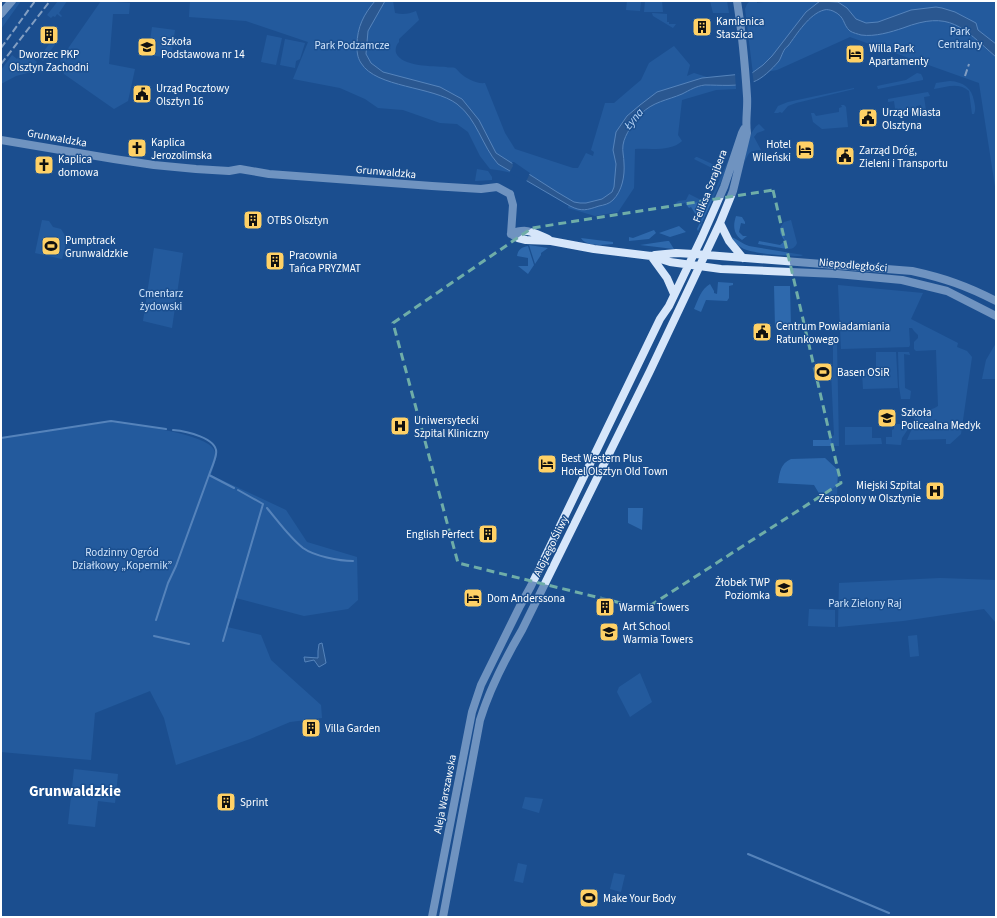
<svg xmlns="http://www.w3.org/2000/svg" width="997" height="918" viewBox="0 0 997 918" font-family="'Source Sans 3',sans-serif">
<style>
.green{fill:#2e69ad}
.water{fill:#3c6290;stroke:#9cc4f0}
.pier{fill:#1b4f8f}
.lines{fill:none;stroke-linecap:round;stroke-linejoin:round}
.stream{stroke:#9cc4f0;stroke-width:2}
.secondary{stroke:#d6e6fa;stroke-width:8}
.rail{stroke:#fff;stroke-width:2;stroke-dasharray:7 3;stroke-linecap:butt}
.marked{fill:none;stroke:#6fada8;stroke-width:3;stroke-dasharray:8 5;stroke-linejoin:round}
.labels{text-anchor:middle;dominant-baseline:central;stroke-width:3;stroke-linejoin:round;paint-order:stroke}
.poi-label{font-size:11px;fill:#fff;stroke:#1b4f8f;text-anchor:start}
.park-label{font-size:11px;fill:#cfe3fa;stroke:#1b4f8f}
.street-label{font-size:11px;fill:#fff;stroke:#1b4f8f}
.water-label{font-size:12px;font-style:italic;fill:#b5d3f5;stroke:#1b4f8f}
.district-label{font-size:15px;font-weight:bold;fill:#fff;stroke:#1b4f8f}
</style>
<rect width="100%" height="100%" fill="#1b4f8f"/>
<path class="green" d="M 17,1 L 21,1 L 1,29 L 1,21 Z
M 58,1 L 67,1 L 59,13 L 62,16 L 61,17 L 57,14 L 55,17 L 53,16 L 51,18 L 47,15 Z
M 101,1 L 130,3 L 129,14 L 113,14 L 109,64 L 135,69 L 128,101 L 114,109 L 64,74 L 60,60 Z
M 190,1 L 393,1 L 395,13 C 403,15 409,14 416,11 L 419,20 L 399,39 L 399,42 C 396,45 395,49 396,53 C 402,67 433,66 446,67 C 448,68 453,67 455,68 C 457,69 458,71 460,73 C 467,79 476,84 485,83 L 505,133 L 515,149 L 573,168 L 578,168 L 586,153 L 593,156 L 594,152 L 591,150 L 605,103 L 614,103 L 635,85 L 641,80 L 649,63 L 674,46 L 690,65 L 687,76 L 694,73 L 707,77 L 686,84 L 690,89 C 704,84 721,83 736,86 L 736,89 L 716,90 L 682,100 L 678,135 L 682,141 C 671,152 649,148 635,149 L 634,188 L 618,212 L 595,216 L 568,208 L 570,200 C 542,183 522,173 490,169 L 480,156 L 468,132 L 457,124 L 440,123 L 403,110 L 378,108 L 365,99 L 340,88 L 293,79 L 308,42 L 246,21 L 189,17 Z
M 627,1 L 641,1 L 640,11 L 626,10 Z
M 645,1 L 662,1 L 663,12 L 644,12 Z
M 710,1 L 727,1 L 729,13 L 713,13 Z
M 750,1 L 757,1 L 757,3 L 772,1 L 996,1 L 996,193 L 979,83 L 850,37 L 777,70 L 753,74 L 745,9 L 747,4 Z
M 652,13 L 667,14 L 667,22 L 669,22 L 669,24 L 676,24 L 673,28 L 653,16 Z
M 152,27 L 175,30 L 171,58 L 148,55 Z
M 267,35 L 282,38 L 276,65 L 261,62 Z
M 55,36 L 59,39 L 43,61 L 39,58 Z
M 285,39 L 305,43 L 300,59 L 296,61 L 295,68 L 280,65 Z
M 23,51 L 37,62 L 32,68 L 35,71 L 16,76 L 1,84 L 1,70 L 12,55 L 17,59 Z
M 917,73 L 921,74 L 923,78 L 923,80 L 878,89 L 877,86 L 906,80 Z
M 950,81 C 963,82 972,88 974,101 C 975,106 976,109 974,114 L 972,114 L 969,91 C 958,82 947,87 934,89 L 936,83 Z
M 854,88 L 854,89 L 796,103 L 788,106 L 782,113 L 780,112 L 778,113 L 774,113 L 778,106 L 788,102 Z
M 928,92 L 930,96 L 924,97 L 926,110 L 922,111 L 921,105 L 916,106 L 917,111 L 896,115 L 894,101 L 888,102 L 888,99 Z
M 841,105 L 844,105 L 846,107 L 848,127 L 822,129 L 813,122 L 811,113 L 814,113 L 816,116 L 839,112 L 839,108 L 842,107 Z
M 759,124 L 765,130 L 757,133 L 754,137 L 761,150 C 749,151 750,151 745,161 C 745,151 750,129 759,124 Z
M 732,152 L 725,173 L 698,231 L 697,229 Z
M 696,157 L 697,157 L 721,168 L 720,172 L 694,159 Z
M 477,169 L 488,171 L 492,177 L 492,180 L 475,181 Z
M 689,194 L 705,202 L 701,211 L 696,215 L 691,207 L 689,208 L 685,203 L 678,206 L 674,207 L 674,205 L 678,201 L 686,200 Z
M 736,216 L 742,217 L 745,222 L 745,224 L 741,223 L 739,232 L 743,236 L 747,236 L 742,240 C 733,234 733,225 736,216 Z
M 42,220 L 49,221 L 53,227 L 61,229 L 67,239 L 62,259 L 35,253 Z
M 791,220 L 797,243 C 795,248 792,249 787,249 L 758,244 L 759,241 L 780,245 L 785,241 C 779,233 778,230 784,222 Z
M 679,226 L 686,232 L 670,237 L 659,233 Z
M 654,230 L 656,233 L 649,239 L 629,241 L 629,237 L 633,238 Z
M 731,237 C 738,239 742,244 749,246 L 803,255 L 801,256 C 788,256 753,254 742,248 C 737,245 734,242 731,237 Z
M 581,238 L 613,242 L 613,244 C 604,245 586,247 581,238 Z
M 669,241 L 674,249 L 640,245 L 667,241 Z
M 529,245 L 548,248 L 541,253 L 541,255 L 535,264 Z
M 528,246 L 534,265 L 528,274 L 518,266 L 528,266 L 528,258 L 517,256 C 518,250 521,247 528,246 Z
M 154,248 L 183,253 L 172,328 L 143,321 Z
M 718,282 L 733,283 L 733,285 L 729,286 L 729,298 L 727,301 L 706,300 L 701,312 L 694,309 C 698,300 701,289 710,284 L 714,291 L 714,293 L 717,294 Z
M 838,285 L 923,293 L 911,319 L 958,343 L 957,347 L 967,351 L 972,357 L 961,434 L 950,444 L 946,444 L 946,439 L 907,440 L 914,424 L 915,413 C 921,408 929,413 938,406 L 936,350 L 916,351 L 914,349 L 914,342 L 918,338 L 918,335 L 914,331 L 912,328 L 909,328 L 910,345 L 909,347 L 841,349 Z
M 774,286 L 790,286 L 791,327 L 775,327 Z
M 996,343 L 996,379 L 982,379 L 986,360 Z
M 833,344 L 837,344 L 839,446 L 813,446 L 813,440 L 828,440 L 834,435 L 831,372 L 833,371 Z
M 876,352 L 896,352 L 898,388 L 863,389 L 862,372 L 846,371 L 848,369 L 876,369 Z
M 898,352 L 909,352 L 910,355 L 904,354 L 905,388 L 911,391 L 910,399 L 901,399 L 899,386 Z
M 110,422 C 133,425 197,432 212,447 C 214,449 215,453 217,455 L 211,475 L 286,510 L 307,542 L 357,557 L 358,600 L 348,609 L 304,616 L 236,598 L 227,627 L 261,635 L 271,660 L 321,705 L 322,718 L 290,722 L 250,739 L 176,765 L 164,718 L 150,691 L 95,713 L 91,760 L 1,752 L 1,438 Z
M 894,424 L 905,424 L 906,426 L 910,426 L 902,438 L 901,445 L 886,444 L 886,437 L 892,437 L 892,430 L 894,429 Z
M 845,427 L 872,427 L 872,438 L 881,438 L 882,444 L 845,445 Z
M 825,458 L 838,470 L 837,495 L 820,495 L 814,485 L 778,483 C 780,472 780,464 791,459 Z
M 628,508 L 643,508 L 642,530 L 628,523 Z
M 940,578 L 996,580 L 996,623 L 984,609 L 903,621 L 838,627 L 839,583 Z
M 809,609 L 835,610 L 835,627 L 808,626 Z
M 917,635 L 919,656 L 910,657 L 908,636 Z
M 640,673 L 652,702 L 630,717 L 617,692 L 619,687 Z
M 74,769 L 118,774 L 115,803 L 98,801 L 95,827 L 68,824 Z
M 525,797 L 543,799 L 539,813 L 522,808 Z
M 518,863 L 527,865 L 523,883 L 514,881 Z
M 614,873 L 625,875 L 621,892 L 610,889 Z"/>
<path class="water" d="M 375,1 L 385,1 L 368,31 L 366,54 L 371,63 L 383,72 L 440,87 L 462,99 L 479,120 L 496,153 L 557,192 L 574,202 L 580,203 L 586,203 L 602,199 L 612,192 L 614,187 L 616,164 L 613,150 L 616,132 L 627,116 L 640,105 L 657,92 L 702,78 L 752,73 L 763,65 L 772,56 L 806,12 L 820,1 L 838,2 L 847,8 L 856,19 L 866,23 L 878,22 L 911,10 L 936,7 L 942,8 L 955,12 L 976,23 L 978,30 L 996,44 L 996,57 C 962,27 950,10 903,28 C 891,32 875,37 861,35 C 858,34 853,33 850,31 C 842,24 846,17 833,11 C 830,10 827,9 824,10 C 809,14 797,34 788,46 C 783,49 782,56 779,61 C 772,69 762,79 753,82 C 738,87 720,85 705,85 C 696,86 690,90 682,94 C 668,100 652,102 641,114 C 634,123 625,133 623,145 C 622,151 624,157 624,163 C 625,176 622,191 613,200 C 609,204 604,205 599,206 C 587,210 582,212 570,206 L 498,164 C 482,146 477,119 457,104 C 433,86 376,88 361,63 C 357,57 357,51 357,45 C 357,27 364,14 375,1 Z
M 322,643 L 326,663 L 319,667 L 314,660 L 305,662 L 304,657 L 318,658 L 318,651 L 319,644 Z"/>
<path class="pier" d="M 752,70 L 754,84 L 736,88 L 735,74 Z
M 512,162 L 514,162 L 530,173 L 526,182 L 509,173 L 513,166 Z"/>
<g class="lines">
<path class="stream" d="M 173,430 C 185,431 219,438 216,454 C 215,461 211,469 209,475 L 234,488
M 1,438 L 111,421 L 166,429
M 267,508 C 278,521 289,537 303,548 C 314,556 339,561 353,561
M 156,620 L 168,583 L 176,566 L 209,475
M 154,636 L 189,644
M 223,641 L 263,504 L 238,490
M 748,854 L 889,913"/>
<path class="secondary" d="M 1,14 L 12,1
M 1,140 L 114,159 L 154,165 L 196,169 L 229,171 L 240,169 L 269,174 L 432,186 L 481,189 L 497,187 L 510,194
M 510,194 L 513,205 L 511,234
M 720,223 L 729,241 L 743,258
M 511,234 L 518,238 L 526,240 L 551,241 L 594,249 L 651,256 L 670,262 L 721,269 L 837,274 L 902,280 L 947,291 L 996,316
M 511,234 C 527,227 534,233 548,239
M 655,255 L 676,253 L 694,254 L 912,271 C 944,278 967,286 996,301
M 651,256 L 667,278 L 674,294
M 432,917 L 472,712 L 481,685 L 520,606 L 531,586 L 660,319 L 669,306 L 702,237 L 724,187 L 742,133 L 744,129
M 443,917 L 480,720 C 490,688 505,659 522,630 L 650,371 L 720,223 L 733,191 L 747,133 C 745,121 748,109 747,96 C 745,65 742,32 737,1"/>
<path class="rail" d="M 1,48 L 35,1
M 1,64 L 50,1
M 965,76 L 969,64"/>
</g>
<path d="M0 0H997V918H0ZM 773,190 L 841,483 L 645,609 L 458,563 L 393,323 L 532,228 Z" fill="#1b4f8f" fill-opacity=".55" fill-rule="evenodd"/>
<path class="marked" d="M 773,190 L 841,483 L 645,609 L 458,563 L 393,323 L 532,228 Z"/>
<defs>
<symbol id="building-square" viewBox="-11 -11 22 22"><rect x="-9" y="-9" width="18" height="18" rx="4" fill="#ffd166" stroke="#1b4f8f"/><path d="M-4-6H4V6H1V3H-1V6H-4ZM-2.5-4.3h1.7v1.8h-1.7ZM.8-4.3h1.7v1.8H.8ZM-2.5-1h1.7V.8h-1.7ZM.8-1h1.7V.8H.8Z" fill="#111"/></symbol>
<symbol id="school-square" viewBox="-11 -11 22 22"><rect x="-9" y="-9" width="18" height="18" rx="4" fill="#ffd166" stroke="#1b4f8f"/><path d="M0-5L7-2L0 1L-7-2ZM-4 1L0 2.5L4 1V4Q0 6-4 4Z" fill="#111"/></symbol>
<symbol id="hotel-square" viewBox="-11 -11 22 22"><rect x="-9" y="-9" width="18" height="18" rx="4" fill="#ffd166" stroke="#1b4f8f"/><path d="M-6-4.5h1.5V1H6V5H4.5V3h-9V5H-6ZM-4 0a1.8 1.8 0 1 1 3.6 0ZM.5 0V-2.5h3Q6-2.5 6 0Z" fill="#111"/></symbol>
<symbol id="civic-square" viewBox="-11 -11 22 22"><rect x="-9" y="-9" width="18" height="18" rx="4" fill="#ffd166" stroke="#1b4f8f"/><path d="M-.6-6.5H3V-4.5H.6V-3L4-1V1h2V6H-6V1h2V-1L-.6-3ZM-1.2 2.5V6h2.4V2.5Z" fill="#111"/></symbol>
<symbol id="church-square" viewBox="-11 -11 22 22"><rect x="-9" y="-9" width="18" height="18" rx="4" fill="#ffd166" stroke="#1b4f8f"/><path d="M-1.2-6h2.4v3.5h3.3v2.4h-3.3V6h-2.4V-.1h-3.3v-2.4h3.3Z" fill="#111"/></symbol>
<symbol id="stadium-square" viewBox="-11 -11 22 22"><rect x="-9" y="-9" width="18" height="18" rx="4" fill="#ffd166" stroke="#1b4f8f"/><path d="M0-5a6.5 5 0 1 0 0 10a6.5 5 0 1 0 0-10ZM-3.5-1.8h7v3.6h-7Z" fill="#111"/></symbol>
<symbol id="hospital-square" viewBox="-11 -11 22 22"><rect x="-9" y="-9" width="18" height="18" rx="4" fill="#ffd166" stroke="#1b4f8f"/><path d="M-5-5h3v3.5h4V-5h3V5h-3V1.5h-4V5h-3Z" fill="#111"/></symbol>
</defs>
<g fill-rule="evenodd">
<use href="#building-square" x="691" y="16" width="22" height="22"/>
<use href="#building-square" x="38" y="24" width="22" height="22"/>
<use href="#school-square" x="136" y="36" width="22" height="22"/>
<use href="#hotel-square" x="844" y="43" width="22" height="22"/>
<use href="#civic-square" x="131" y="83" width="22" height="22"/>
<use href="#civic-square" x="857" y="107" width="22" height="22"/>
<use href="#church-square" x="126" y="137" width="22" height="22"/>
<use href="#hotel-square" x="794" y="139" width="22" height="22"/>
<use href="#civic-square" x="834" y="145" width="22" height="22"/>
<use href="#church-square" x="33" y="154" width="22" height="22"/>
<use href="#building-square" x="242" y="209" width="22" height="22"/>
<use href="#stadium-square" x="40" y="235" width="22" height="22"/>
<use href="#building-square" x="264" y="250" width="22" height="22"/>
<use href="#civic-square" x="751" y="321" width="22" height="22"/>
<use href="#stadium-square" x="812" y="361" width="22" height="22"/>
<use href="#school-square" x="876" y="407" width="22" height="22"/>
<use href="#hospital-square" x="389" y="415" width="22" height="22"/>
<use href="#hotel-square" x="536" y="453" width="22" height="22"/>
<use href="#hospital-square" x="924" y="480" width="22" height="22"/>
<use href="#building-square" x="477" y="523" width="22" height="22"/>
<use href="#school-square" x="773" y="577" width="22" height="22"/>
<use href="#hotel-square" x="462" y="587" width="22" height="22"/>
<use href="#building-square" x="594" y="596" width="22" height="22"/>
<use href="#school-square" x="598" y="621" width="22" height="22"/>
<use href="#building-square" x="300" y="717" width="22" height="22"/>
<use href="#building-square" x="215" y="791" width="22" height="22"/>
<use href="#stadium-square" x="578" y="887" width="22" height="22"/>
</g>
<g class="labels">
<g class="poi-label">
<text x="716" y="21">Kamienica<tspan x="716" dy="13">Staszica</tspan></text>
<text x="161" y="41">Szkoła<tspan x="161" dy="13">Podstawowa nr 14</tspan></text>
<text x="869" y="48">Willa Park<tspan x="869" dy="13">Apartamenty</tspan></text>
<text x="49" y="54" text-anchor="middle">Dworzec PKP<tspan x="49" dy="13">Olsztyn Zachodni</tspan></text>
<text x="156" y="88">Urząd Pocztowy<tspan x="156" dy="13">Olsztyn 16</tspan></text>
<text x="882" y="112">Urząd Miasta<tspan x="882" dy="13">Olsztyna</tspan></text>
<text x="151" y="142">Kaplica<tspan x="151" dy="13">Jerozolimska</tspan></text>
<text x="791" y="144" text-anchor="end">Hotel<tspan x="791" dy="13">Wileński</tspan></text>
<text x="859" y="150">Zarząd Dróg,<tspan x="859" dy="13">Zieleni i Transportu</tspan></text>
<text x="58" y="159">Kaplica<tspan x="58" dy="13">domowa</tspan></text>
<text x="267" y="220">OTBS Olsztyn</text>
<text x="65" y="240">Pumptrack<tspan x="65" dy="13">Grunwaldzkie</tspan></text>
<text x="289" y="255">Pracownia<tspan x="289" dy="13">Tańca PRYZMAT</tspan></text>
<text x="776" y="326">Centrum Powiadamiania<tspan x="776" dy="13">Ratunkowego</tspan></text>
<text x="837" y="372">Basen OSiR</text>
<text x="901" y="412">Szkoła<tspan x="901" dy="13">Policealna Medyk</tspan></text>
<text x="414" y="420">Uniwersytecki<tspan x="414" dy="13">Szpital Kliniczny</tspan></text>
<text x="561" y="458">Best Western Plus<tspan x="561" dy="13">Hotel Olsztyn Old Town</tspan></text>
<text x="921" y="485" text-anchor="end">Miejski Szpital<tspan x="921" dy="13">Zespolony w Olsztynie</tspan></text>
<text x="474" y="534" text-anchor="end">English Perfect</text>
<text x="770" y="582" text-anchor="end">Żłobek TWP<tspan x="770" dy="13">Poziomka</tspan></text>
<text x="487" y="598">Dom Anderssona</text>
<text x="619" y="607">Warmia Towers</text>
<text x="623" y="626">Art School<tspan x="623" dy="13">Warmia Towers</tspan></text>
<text x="325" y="728">Villa Garden</text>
<text x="240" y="802">Sprint</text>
<text x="603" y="898">Make Your Body</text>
</g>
<g class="park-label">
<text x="960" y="31">Park<tspan x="960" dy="13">Centralny</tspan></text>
<text x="352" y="45">Park Podzamcze</text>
<text x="161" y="293">Cmentarz<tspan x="161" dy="13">żydowski</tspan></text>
<text x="122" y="552">Rodzinny Ogród<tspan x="122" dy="13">Działkowy „Kopernik”</tspan></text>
<text x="865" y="603">Park Zielony Raj</text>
</g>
<g class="street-label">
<text transform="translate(57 138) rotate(10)">Grunwaldzka</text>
<text transform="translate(386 172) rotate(5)">Grunwaldzka</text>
<text transform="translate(710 186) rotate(-69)">Feliksa Szrajbera</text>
<text transform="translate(853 265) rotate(5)">Niepodległości</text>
<text transform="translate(551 546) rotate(-64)">Alojzego Śliwy</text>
<text transform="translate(445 794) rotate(-79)">Aleja Warszawska</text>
</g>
<g class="water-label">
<text transform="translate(634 119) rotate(-50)">Łyna</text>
</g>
<g class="district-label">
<text x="75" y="791">Grunwaldzkie</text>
</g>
</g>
<rect width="997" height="918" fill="none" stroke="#ffffff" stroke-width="4"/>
</svg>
